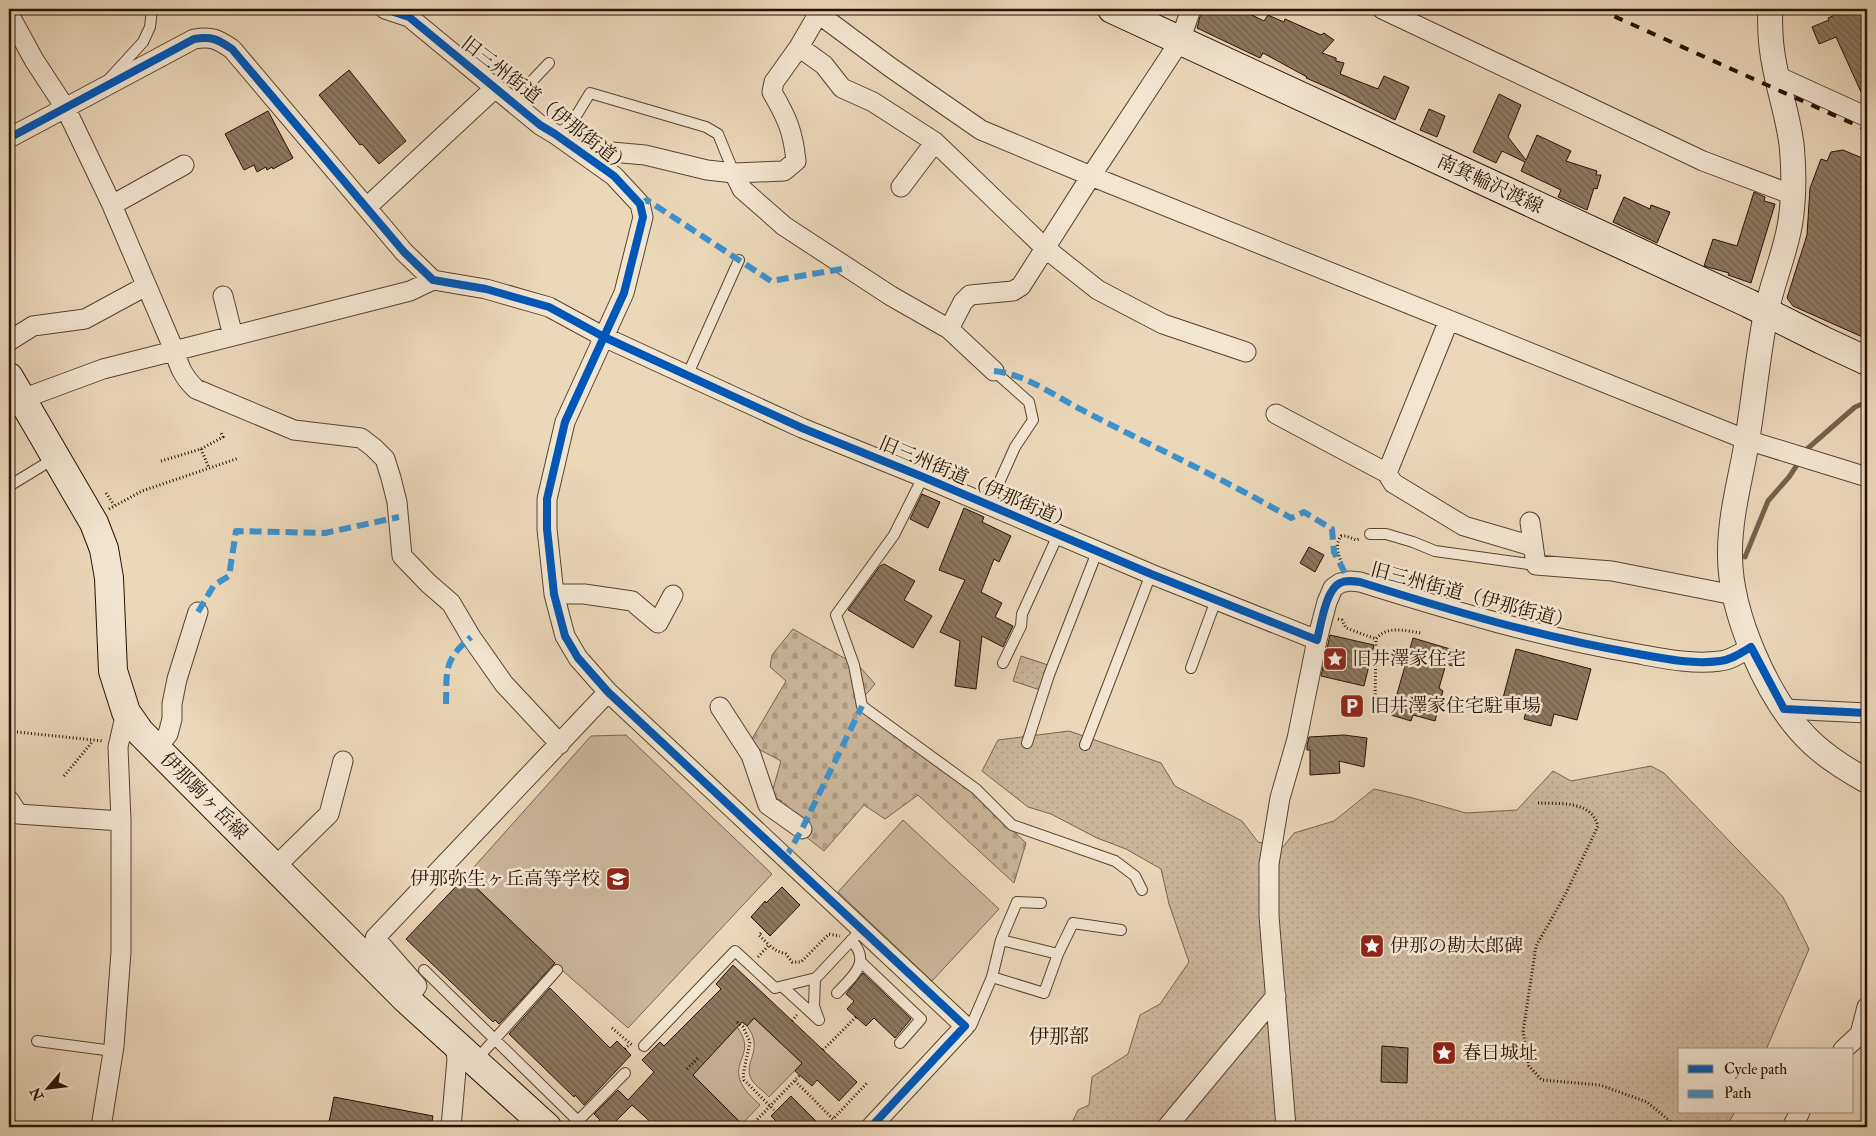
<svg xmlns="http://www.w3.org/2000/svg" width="1876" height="1136" viewBox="0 0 1876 1136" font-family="'IM FELL Double Pica','Noto Serif JP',serif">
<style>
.grass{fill:#cab69a;stroke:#78644e}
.cemetery{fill:url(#cemetery-stones);stroke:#78644e}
.park{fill:url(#park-dots);stroke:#78644e}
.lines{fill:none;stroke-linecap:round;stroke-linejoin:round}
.stream{stroke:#74614a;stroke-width:5}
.building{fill:url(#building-back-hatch);stroke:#261201}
.service-casing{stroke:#57442f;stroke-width:12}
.minor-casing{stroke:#57442f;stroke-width:21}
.tertiary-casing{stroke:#57442f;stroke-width:26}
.secondary-casing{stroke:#261201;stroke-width:30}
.path{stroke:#261201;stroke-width:3;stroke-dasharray:1 2.5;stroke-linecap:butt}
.service{stroke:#f2e6d2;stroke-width:10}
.minor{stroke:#f2e6d2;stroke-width:19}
.tertiary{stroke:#f2e6d2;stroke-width:24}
.secondary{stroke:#f2e6d2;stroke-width:28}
.rail{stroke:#261201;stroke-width:4;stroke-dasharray:9 9;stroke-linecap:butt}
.quiet{stroke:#3b92d0;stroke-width:6;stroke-dasharray:12 6;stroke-linecap:butt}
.cycleway-casing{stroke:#f2e6d2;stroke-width:11}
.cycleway{stroke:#0057b8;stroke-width:8}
.labels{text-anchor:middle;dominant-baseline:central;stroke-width:5;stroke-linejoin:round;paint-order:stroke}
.street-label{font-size:19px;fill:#261201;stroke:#f2e6d2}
.poi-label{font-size:19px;fill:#261201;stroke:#f2e6d2;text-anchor:start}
.neighbourhood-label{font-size:20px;fill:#261201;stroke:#f2e6d2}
</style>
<defs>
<pattern id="cemetery-stones" width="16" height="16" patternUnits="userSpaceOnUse" patternTransform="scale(1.25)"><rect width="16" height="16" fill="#cab69a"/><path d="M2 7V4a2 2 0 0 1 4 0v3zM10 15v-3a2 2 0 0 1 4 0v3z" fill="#ad9b83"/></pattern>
<pattern id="park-dots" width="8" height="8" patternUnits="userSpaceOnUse" patternTransform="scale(1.25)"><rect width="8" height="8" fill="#cab69a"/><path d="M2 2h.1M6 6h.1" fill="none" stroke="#ad9b83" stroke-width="1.8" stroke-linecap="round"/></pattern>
<pattern id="building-back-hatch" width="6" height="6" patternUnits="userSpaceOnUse" patternTransform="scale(1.25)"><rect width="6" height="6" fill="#8c7961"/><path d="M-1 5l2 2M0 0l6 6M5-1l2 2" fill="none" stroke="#72624e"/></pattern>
</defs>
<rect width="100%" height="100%" fill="#ebd8b9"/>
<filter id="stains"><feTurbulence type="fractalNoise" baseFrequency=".004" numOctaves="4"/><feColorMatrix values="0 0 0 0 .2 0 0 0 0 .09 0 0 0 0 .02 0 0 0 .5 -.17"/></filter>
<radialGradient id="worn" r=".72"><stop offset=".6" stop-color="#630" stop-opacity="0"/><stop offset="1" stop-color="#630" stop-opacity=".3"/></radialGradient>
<path class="grass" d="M 626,735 L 772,874 L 628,1028 L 555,964 L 465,877 L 591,736 Z
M 903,820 L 999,909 L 932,981 L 838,892 Z
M 754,1018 L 802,1063 L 769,1097 C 764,1091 752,1084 750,1076 C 745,1061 764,1048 747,1026 Z
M 737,1027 C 756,1052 733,1059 740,1080 C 743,1090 753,1098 760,1105 L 742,1124 L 691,1073 Z"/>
<path class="cemetery" d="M 793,629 L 860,667 L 875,684 L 856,706 L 976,795 L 1026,843 L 1014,883 L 918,795 L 885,819 L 864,805 L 824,851 L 805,836 L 810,821 L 780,807 L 782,801 L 771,796 L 781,761 L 749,744 L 786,681 L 770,667 L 772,655 Z"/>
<path class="park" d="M 1021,656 L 1048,665 L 1040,690 L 1013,681 Z
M 1069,731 L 1161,763 L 1175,786 L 1242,821 L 1258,842 L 1283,847 L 1294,833 L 1334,821 L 1374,789 L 1409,797 L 1466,813 L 1517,810 L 1553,771 L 1571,781 L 1651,766 L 1664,773 L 1783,897 L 1809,949 L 1766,1050 L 1680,1050 L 1680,1112 L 1735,1112 L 1726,1127 L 1070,1127 L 1078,1110 L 1089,1105 L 1092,1077 L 1128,1054 L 1140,1015 L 1160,1004 L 1189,962 L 1169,904 L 1161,869 L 1126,849 L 1097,838 L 1051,814 L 1028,807 L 982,771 L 998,740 Z"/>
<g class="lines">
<path class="stream" d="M 1807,449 L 1855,407 L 1867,402
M 1745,557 L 1768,501 L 1789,477 L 1799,462"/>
</g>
<path class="building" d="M 1202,9 L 1232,9 L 1242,14 L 1244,11 L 1264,21 L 1268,15 L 1284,22 L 1285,19 L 1321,35 L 1324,33 L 1334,40 L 1322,53 L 1336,58 L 1336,61 L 1344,63 L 1340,74 L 1378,89 L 1384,76 L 1409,87 L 1395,120 L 1336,91 L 1306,78 L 1307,77 L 1263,53 L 1260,58 L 1197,28 Z
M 1849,9 L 1867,9 L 1867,105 L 1836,37 L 1819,44 L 1812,27 L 1829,20 L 1828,18 Z
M 349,70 L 406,141 L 379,164 L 362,144 L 360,145 L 319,95 Z
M 1499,94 L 1521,105 L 1508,137 L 1526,160 L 1537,135 L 1571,151 L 1566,161 L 1597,171 L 1596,175 L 1601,175 L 1597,189 L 1594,188 L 1587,210 L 1558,197 L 1561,190 L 1521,171 L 1525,162 L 1502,151 L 1496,163 L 1473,152 Z
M 1429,109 L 1445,116 L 1437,137 L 1420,130 Z
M 268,111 L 293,158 L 273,169 L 272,167 L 267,170 L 266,167 L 257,172 L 254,165 L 244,170 L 225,134 Z
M 1843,150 L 1867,160 L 1867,339 L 1793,306 L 1787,298 L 1807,235 L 1810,188 L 1821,159 L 1827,161 L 1831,152 Z
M 1754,192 L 1765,197 L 1764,201 L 1775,204 L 1751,283 L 1728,275 L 1729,273 L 1704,266 L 1713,239 L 1737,246 Z
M 1624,197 L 1650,209 L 1651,205 L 1670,212 L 1657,243 L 1613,222 Z
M 922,494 L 940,502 L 928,528 L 910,519 Z
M 964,508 L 984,517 L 982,522 L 1011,536 L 999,562 L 994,559 L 981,592 L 1002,603 L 995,617 L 1013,626 L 1003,647 L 982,636 L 976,689 L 955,686 L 960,641 L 940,632 L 965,580 L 939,570 Z
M 1309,547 L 1324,555 L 1315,572 L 1300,563 Z
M 884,564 L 915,581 L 904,600 L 932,616 L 913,648 L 848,610 L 880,566 Z
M 1330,635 L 1374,645 L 1364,686 L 1321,676 Z
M 1413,638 L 1457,651 L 1453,666 L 1446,664 L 1439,688 L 1443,691 L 1435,721 L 1413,715 L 1411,721 L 1391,715 Z
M 1516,649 L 1591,669 L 1577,720 L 1554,714 L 1551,726 L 1524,719 L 1528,705 L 1503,698 Z
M 1344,735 L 1367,738 L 1364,767 L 1339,761 L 1340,773 L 1310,775 L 1310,750 L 1307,750 L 1307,746 L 1309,737 Z
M 465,877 L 555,963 L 499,1024 L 495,1020 L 493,1022 L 406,939 Z
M 782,887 L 800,905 L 770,936 L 751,917 L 765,901 L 766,903 Z
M 733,965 L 857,1082 L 839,1101 L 817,1080 L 812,1086 L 795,1071 L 802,1063 L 754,1018 L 747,1026 L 742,1022 L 693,1075 L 745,1127 L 656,1127 L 632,1105 L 610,1127 L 592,1127 L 600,1120 L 594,1114 L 618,1090 L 628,1100 L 654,1072 L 642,1060 L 660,1042 L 664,1046 L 721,989 L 716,984 Z
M 863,973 L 911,1019 L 895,1038 L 874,1018 L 866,1026 L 847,1009 L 854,1001 L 846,994 Z
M 550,988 L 610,1048 L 617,1041 L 631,1055 L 584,1105 L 575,1095 L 574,1097 L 509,1034 Z
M 1382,1046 L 1408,1048 L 1407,1083 L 1381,1082 Z
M 791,1096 L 822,1127 L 782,1127 L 771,1116 Z
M 334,1097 L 433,1116 L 431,1127 L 358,1127 L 329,1122 Z"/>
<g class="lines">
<defs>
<path id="service" d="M 110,78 L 143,42 L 150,27 L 152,9
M 512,102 L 549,63
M 555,134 L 570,126 L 590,93 L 706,127 L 718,134 L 734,173
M 687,376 L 739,260
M 923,477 L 894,535 L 836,615 L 854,665 L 862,706 L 976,789 L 1012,825 L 1115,861 L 1135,876 L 1142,890
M 9,486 L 55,458
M 989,505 L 1015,447 L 1033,420 L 1029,402 L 994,371
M 1370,534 L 1386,534 L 1413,542 L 1435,551 L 1536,565
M 1003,663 L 1021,626 L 1022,614 L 1058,535
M 1191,668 L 1216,600
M 1027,743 L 1049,675 L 1097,552
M 1085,745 L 1151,574
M 1058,954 L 1073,923 L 1121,930
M 861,962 L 921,1019 L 900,1043
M 424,970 L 578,1121 L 625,1073
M 992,977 L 1044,993 L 1058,954 L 1001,940
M 783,987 L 819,1020 L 814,1006 L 815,978
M 837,993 C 853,976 872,962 851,940
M 971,1026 L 992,977 L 1001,940 L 1017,902 L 1041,903
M 37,1041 L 113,1051
M 644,1046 L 735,951 L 775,988 L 816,978 L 861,930
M 476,1060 L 557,970"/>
<path id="minor" d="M 385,9 L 409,17 L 540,125 L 555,134 L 614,176 L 640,204 L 643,217 L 624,293 L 565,422 L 547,499 L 547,529 L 554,594 L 565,636 L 578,658 L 608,692 L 965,1026 L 871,1127
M 812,9 L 890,67 L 981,130 L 1091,176 L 1747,440 L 1867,477
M 1382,9 L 1703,161 L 1793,195
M 9,14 L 34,60 L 66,109 L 112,205 L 174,350 C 179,366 183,377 196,389 L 294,430 L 361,438 L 374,448 L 385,459 L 391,478 L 397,502 L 402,556 L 428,583 L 451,603 L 471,637 L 504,684 L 560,744
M 799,47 L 824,65 L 842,88 L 873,102 L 935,142
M 1777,76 L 1867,117
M 9,138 L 194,39 C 212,36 217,39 232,49 L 404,252 L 433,280 L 486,289 L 549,307 L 604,337 L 802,428 L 923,477 L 1151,574 L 1317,640
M 578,149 L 645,155 L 707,170 L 734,173 L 742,189 L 784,226 L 891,296 L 949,329 L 963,302 L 970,295 L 1013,291 L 1021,286 L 1091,176 L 1180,41 L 1191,9
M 734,173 L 784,171 L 796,161 C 793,131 787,118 772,92 L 774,82 L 799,47 L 821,9
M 901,187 L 935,142 L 1045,248 L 1098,290 L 1163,324 L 1246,352
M 112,205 L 184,165
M 367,207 L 495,88
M 223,296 L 233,336
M 949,329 L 994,371
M 9,341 L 33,326 L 85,319 L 146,286
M 22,399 L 103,369 L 410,291 L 433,280
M 1276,414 L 1387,473 L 1393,483 L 1464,526 L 1532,546
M 1387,473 L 1449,320
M 1530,522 L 1536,565 L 1612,571 L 1734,595
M 554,594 L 584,594 L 632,601 L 658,623 L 673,595
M 720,707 L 751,755 L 768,805 L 802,829
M 1784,709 L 1867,713
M 156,749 L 168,734 L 172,719 L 172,704 L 177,679 L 198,612
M 9,800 L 18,814 L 121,821
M 275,867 L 329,814 L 343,761
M 407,1000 L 417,986 L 375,938 L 608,692
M 1843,1050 L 1860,1034 L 1867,1007
M 101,1127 L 114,1046 L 121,952 L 121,821 L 118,747 L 126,712
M 451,1127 L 457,1059 L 455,1043
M 1167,1127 L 1276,996
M 1286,1127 L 1269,916 L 1269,864 L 1280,798 L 1297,739 L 1317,640 L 1327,602 L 1333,588 L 1340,583 L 1350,581 L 1360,582 C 1449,610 1541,637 1633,653 C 1661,658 1691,665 1720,661 C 1731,660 1741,653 1751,647
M 1792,1127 L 1800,1112"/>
<path id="tertiary" d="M 1770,9 C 1770,23 1770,37 1772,50 C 1776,84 1789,116 1792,149 C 1794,173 1794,200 1790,224 C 1785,254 1772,283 1766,313 C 1758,355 1754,398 1747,441 C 1741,477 1730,515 1730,552 C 1729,612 1768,702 1812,743 C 1829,759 1847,770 1867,781"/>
<path id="secondary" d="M 1112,9 L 1748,303 L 1822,340 L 1867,361
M 9,377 L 94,523 L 104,549 L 109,578 L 113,671 L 126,712 L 140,732 L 407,1000 L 547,1127"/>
</defs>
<use href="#service" class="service-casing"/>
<use href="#minor" class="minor-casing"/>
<use href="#tertiary" class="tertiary-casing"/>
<use href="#secondary" class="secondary-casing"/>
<path class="path" d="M 201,449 L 209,468
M 161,461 L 201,449 L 223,437 L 220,431
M 106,493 L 114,505
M 109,509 L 142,491 L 239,458
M 1343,566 C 1339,556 1334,546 1341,536 L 1346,536 L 1356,540 L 1359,539
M 1338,619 L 1342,620 L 1346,628 L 1376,639
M 1375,705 L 1376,639 C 1387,625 1406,631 1421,633
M 17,732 L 103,741
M 64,776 L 93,741
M 1538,803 C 1560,804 1591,800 1598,826 L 1565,895 L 1536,946 L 1523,1032 L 1529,1066 L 1542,1080 L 1600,1085 L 1647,1102 L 1677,1127
M 761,933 L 759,935 L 769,945
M 758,957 L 769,945 L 777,951 L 786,954 L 792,962 L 801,962 L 829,934 L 840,936
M 792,1021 L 797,1015
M 737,1022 L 743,1027 L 750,1042 L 743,1075 L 744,1080 L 774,1110
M 612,1028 L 632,1045
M 625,1049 L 630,1044
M 823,1050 L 856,1017
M 687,1069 L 698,1058
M 795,1081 L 833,1119 L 868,1082
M 750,1127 L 800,1075"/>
<use href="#service" class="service"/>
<use href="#minor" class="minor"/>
<use href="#tertiary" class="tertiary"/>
<use href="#secondary" class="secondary"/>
<path class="rail" d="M 1598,9 L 1867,130"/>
<path class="quiet" d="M 640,204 L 647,200 L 771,281 L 848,268
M 994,371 C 1026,374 1056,397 1084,411 C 1153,447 1224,479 1291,518 L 1304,512 L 1332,529 L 1334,552 L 1349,581
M 198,612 L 214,585 L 229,576 L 236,531 L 325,533 L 399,517
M 446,704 C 447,670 443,661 471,637
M 785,859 L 802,829 L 862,706"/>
<defs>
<path id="cycleway" d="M 385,9 L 409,17 L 540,125 L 555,134 L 614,176 L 640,204 L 643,217 L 624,293 L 565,422 L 547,499 L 547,529 L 554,594 L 565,636 L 578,658 L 608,692 L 965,1026 L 871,1127
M 9,138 L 194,39 C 212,36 217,39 232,49 L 404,252 L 433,280 L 486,289 L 549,307 L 604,337 L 802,428 L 923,477 L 1151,574 L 1317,640 C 1321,625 1326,589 1340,583 C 1346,580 1353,581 1360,582 C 1449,610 1541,637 1633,653 C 1661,658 1691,665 1720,661 C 1731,660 1741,653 1751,647 L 1784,709 L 1867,713"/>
</defs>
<use href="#cycleway" class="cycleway-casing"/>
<use href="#cycleway" class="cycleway"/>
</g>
<defs>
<symbol id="sight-square" viewBox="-11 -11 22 22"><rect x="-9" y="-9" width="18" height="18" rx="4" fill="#8f2418" stroke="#f2e6d2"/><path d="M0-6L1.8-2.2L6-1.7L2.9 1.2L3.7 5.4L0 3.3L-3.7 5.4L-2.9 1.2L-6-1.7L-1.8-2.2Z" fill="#fff"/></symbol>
<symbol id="parking-square" viewBox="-11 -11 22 22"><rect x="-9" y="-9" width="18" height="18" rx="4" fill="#8f2418" stroke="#f2e6d2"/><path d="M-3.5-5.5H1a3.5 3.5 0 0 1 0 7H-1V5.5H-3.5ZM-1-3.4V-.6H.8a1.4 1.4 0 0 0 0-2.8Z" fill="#fff"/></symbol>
<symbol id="school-square" viewBox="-11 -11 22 22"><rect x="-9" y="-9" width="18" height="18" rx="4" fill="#8f2418" stroke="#f2e6d2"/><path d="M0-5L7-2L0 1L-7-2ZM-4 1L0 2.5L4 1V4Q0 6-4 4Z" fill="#fff"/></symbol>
</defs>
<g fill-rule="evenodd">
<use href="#sight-square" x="1321" y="645" width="28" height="28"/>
<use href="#parking-square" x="1338" y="692" width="28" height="28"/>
<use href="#school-square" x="604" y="865" width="28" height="28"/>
<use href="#sight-square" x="1358" y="932" width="28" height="28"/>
<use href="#sight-square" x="1430" y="1039" width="28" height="28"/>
</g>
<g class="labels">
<g class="street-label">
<text transform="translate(546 105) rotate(38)">旧三州街道（伊那街道）</text>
<text transform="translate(1490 184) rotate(25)">南箕輪沢渡線</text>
<text transform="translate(976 483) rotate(23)">旧三州街道（伊那街道）</text>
<text transform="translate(1472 596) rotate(15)">旧三州街道（伊那街道）</text>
<text transform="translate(204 796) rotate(45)">伊那駒ヶ岳線</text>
</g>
<g class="poi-label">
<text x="1352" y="659">旧井澤家住宅</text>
<text x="1370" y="706">旧井澤家住宅駐車場</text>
<text x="600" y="879" text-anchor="end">伊那弥生ヶ丘高等学校</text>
<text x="1390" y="946">伊那の勘太郎碑</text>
<text x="1462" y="1053">春日城址</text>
</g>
<g class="neighbourhood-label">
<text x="1059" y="1036">伊那部</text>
</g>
</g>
<rect width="1876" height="1136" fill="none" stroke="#ebd8b9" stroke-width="30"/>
<rect x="10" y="10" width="1856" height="1116" fill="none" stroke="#261201" stroke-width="2.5"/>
<rect x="15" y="15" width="1846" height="1106" fill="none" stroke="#261201"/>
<rect x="1678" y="1048" width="175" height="65" fill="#f2e6d2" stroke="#a0917e"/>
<rect x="1688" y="1065" width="25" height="8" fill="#0057b8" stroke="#a0917e"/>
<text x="1724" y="1074" font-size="15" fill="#261201">Cycle path</text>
<rect x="1688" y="1090" width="25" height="8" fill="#3b92d0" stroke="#a0917e"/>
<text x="1724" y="1098" font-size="15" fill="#261201">Path</text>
<g transform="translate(48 1088) rotate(242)" stroke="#f2e6d2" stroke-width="4" paint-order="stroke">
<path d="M0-4L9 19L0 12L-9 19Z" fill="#261201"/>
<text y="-8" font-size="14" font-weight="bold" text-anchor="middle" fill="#261201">N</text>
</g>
<rect width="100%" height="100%" filter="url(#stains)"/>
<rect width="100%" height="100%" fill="url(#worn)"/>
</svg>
